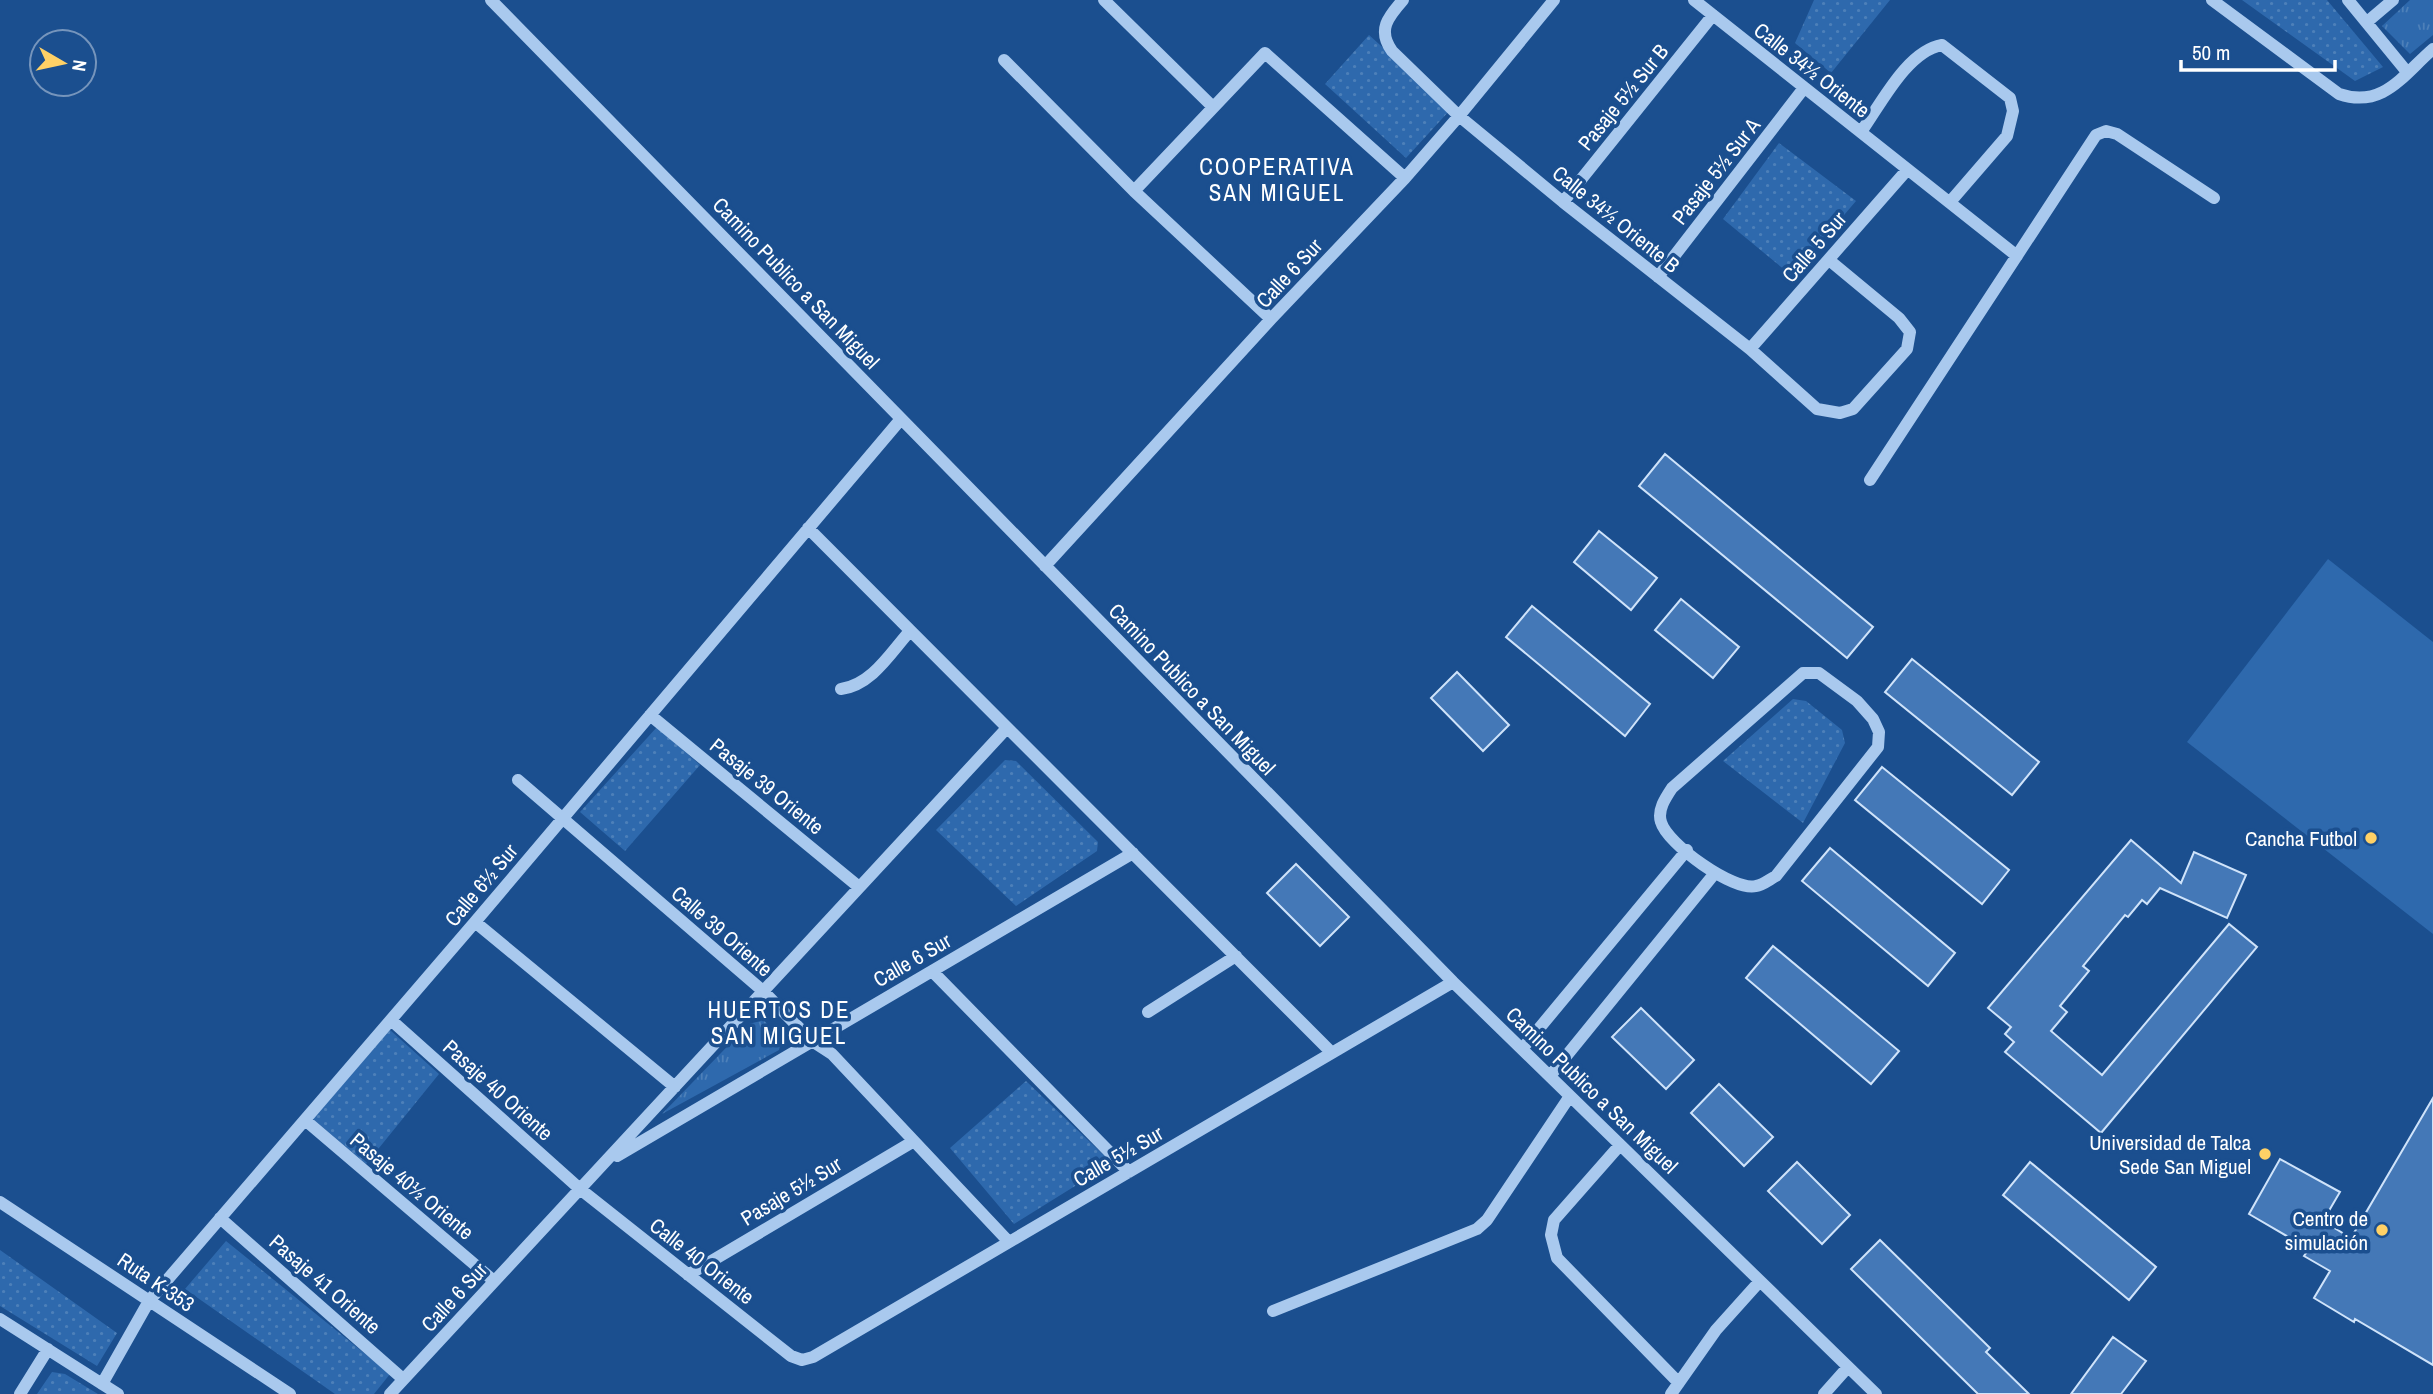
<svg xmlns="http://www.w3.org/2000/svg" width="2433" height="1394" viewBox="0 0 2433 1394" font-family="'Archivo Narrow',sans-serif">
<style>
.grass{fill:url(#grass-tufts)}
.park{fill:url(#park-dots)}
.pitch{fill:#2e69ad}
.building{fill:#4478b7;stroke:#cfe3fa;stroke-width:2}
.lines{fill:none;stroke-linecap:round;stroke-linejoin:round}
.minor{stroke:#a9c9ee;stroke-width:12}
.poi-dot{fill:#ffd166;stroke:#1b4f8f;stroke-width:2.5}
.labels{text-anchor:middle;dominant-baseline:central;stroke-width:7;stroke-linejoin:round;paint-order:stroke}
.street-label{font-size:21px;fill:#fff;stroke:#1b4f8f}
.poi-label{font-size:21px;fill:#fff;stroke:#1b4f8f;text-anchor:end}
.neighbourhood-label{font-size:23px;letter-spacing:2px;fill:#fff;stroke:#1b4f8f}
</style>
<defs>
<pattern id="grass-tufts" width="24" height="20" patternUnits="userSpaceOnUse" patternTransform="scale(1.75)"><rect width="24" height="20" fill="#2e69ad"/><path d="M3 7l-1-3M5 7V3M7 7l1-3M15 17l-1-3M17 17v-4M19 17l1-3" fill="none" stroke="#4d80b9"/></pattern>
<pattern id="park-dots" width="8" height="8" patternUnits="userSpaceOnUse" patternTransform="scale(1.75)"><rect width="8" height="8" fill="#2e69ad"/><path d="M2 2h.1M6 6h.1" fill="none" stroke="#4d80b9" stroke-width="1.8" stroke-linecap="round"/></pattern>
</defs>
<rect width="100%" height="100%" fill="#1b4f8f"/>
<path class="grass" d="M 2410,0 L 2433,0 L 2433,35 L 2410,54 L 2382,26 Z
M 764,1020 L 781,1041 L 779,1050 L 662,1114 L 749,1024 Z"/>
<path class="park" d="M 1814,0 L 1890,0 L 1831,73 L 1795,43 Z
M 2242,0 L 2327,0 L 2383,67 L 2355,81 Z
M 1369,35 L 1451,109 L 1406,158 L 1325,84 Z
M 1779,143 L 1856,201 L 1792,276 L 1723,219 Z
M 1793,699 L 1806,701 L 1842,730 L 1845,743 L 1803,823 L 1723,761 Z
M 657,727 L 700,765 L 625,851 L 580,812 Z
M 1005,760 L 1016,761 L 1098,842 L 1097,851 L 1016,906 L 936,830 Z
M 390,1030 L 439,1074 L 366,1164 L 313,1119 Z
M 1026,1081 L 1112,1163 L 1014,1224 L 950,1148 Z
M 226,1241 L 390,1374 L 374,1394 L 335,1394 L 185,1289 Z
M 0,1250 L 117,1333 L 97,1366 L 0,1306 Z
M 52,1372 L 65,1374 L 98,1394 L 37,1394 Z"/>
<path class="pitch" d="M 2328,559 L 2433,642 L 2433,934 L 2187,742 Z"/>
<path class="building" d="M 1665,454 L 1873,627 L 1847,658 L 1639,486 Z
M 1599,531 L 1657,578 L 1631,610 L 1574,562 Z
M 1681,599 L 1739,647 L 1713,678 L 1655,630 Z
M 1532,606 L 1650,704 L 1625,736 L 1506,637 Z
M 1912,659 L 2039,762 L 2012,795 L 1885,692 Z
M 1457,672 L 1509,725 L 1483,751 L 1431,698 Z
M 1882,767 L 2009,870 L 1982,904 L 1855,800 Z
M 2131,840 L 2181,883 L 2194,852 L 2246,875 L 2227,918 L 2160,888 L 2147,904 L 2142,900 L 2128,917 L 2125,915 L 2083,966 L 2089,971 L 2060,1006 L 2067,1012 L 2051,1031 L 2102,1075 L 2229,924 L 2257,947 L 2101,1133 L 2005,1052 L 2014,1042 L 2005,1034 L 2011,1027 L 1988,1008 Z
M 1830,848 L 1955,953 L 1928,986 L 1802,881 Z
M 1296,864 L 1349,917 L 1320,946 L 1267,893 Z
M 1773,946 L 1899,1051 L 1871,1084 L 1746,978 Z
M 1641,1008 L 1694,1060 L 1666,1089 L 1612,1037 Z
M 1719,1084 L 1773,1137 L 1744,1166 L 1691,1113 Z
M 2433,1098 L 2433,1365 L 2355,1319 L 2354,1322 L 2314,1298 L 2330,1271 L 2304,1256 L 2309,1249 L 2249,1214 L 2280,1159 L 2340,1192 L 2323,1221 L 2351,1238 Z
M 1797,1162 L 1850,1215 L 1822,1244 L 1768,1191 Z
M 2030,1162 L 2156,1267 L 2129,1300 L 2003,1195 Z
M 1880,1240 L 1990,1348 L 1986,1352 L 2029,1394 L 1978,1394 L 1851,1269 Z
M 2113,1337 L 2146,1361 L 2121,1394 L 2071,1394 Z"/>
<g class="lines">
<path class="minor" d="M 491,0 L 1453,982 L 1876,1394
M 1104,0 L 1213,107
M 1403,0 C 1388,17 1377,30 1392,51 L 1459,116 L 1563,202 L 1750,349 L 1817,409 L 1840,413 L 1853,409 L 1907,349 L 1910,332 L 1899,318 L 1829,260
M 1694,0 L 2017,256
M 2212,0 L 2339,94 C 2383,109 2403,75 2433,49
M 2348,0 L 2407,72
M 2367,22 L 2393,0
M 1004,60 L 1134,191 L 1271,319
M 1861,132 C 1881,104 1907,51 1942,45 L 2010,98 L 2013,111 L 2007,136 L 1950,202
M 1134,191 L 1265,53 L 1405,178
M 1563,202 L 1713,15
M 1658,277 L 1804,88
M 1750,349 L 1907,170
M 1870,480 L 2096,135 L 2106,131 L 2117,134 L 2214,198
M 808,528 L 1332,1053
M 1045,566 L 1271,319 L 1405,178 L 1459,116 L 1554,0
M 1803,673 L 1819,673 L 1857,701 L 1873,719 L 1879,732 L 1878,747 L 1776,876 C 1770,879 1763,885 1756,886 C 1734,892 1667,844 1661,822 C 1657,810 1666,797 1672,788 Z
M 841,689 C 872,685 891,652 910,631
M 650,715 L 859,887
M 518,780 L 763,991 L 812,1041 L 832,1054 L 1009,1242
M 475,922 L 675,1087
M 932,971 L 1129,1172
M 1148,1012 L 1236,956
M 391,1020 L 580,1189 L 791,1356 L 802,1360 L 813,1357 L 1453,982
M 1522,1049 L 1687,850
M 1550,1076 L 1715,873
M 305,1120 L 494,1281
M 1620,1145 L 1554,1220 L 1551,1235 L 1557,1258 L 1679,1383
M 617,1156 L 1133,853
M 0,1202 L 290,1394
M 220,1218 L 403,1379
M 688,1275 L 914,1141
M 1273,1311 L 1477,1229 L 1487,1220 L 1570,1096
M 0,1319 L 118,1394
M 102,1384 L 149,1301 L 475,922 L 901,419
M 20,1394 L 48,1349
M 390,1394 L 1007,728
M 1671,1394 L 1716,1330 L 1760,1281
M 1824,1394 L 1848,1367"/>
</g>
<g class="poi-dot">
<circle cx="2371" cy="838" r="7"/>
<circle cx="2265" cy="1154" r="7"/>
<circle cx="2382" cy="1230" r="7"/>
</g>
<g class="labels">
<g class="street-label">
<text transform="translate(1812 70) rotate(38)">Calle 34½ Oriente</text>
<text transform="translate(1623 97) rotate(-51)">Pasaje 5½ Sur B</text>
<text transform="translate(1716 171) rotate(-52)">Pasaje 5½ Sur A</text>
<text transform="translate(1616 219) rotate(39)">Calle 34½ Oriente B</text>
<text transform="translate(1814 247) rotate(-49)">Calle 5 Sur</text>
<text transform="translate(1289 273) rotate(-47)">Calle 6 Sur</text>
<text transform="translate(796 283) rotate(46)">Camino Publico a San Miguel</text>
<text transform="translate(1192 689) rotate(46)">Camino Publico a San Miguel</text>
<text transform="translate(767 786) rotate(39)">Pasaje 39 Oriente</text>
<text transform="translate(481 885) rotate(-50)">Calle 6½ Sur</text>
<text transform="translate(722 931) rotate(41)">Calle 39 Oriente</text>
<text transform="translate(912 960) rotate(-30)">Calle 6 Sur</text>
<text transform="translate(498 1090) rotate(42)">Pasaje 40 Oriente</text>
<text transform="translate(1592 1090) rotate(44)">Camino Publico a San Miguel</text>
<text transform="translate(1118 1156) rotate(-30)">Calle 5½ Sur</text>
<text transform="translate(412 1186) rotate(40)">Pasaje 40½ Oriente</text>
<text transform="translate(791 1191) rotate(-31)">Pasaje 5½ Sur</text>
<text transform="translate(702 1261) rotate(38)">Calle 40 Oriente</text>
<text transform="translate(156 1282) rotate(34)">Ruta K-353</text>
<text transform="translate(325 1284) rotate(41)">Pasaje 41 Oriente</text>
<text transform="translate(454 1297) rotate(-47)">Calle 6 Sur</text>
</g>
<g class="poi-label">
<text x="2357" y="838">Cancha Futbol</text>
<text x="2251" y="1142">Universidad de Talca<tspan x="2251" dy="24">Sede San Miguel</tspan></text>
<text x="2368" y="1218">Centro de<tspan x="2368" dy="24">simulación</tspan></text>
</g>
<g class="neighbourhood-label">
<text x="1277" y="166">COOPERATIVA<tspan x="1277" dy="26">SAN MIGUEL</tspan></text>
<text x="779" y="1009">HUERTOS DE<tspan x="779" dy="26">SAN MIGUEL</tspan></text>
</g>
</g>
<g transform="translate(63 63) rotate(99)"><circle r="33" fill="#1b4f8f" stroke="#7695bc" stroke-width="2"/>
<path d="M0-5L12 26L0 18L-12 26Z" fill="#ffd166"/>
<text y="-10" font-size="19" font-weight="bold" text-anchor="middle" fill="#ffffff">N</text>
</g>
<path d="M2181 60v10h154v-10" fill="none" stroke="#ffffff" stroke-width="3.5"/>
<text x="2192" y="60" font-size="21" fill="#ffffff" stroke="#1b4f8f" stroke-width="5" paint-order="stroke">50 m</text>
</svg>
